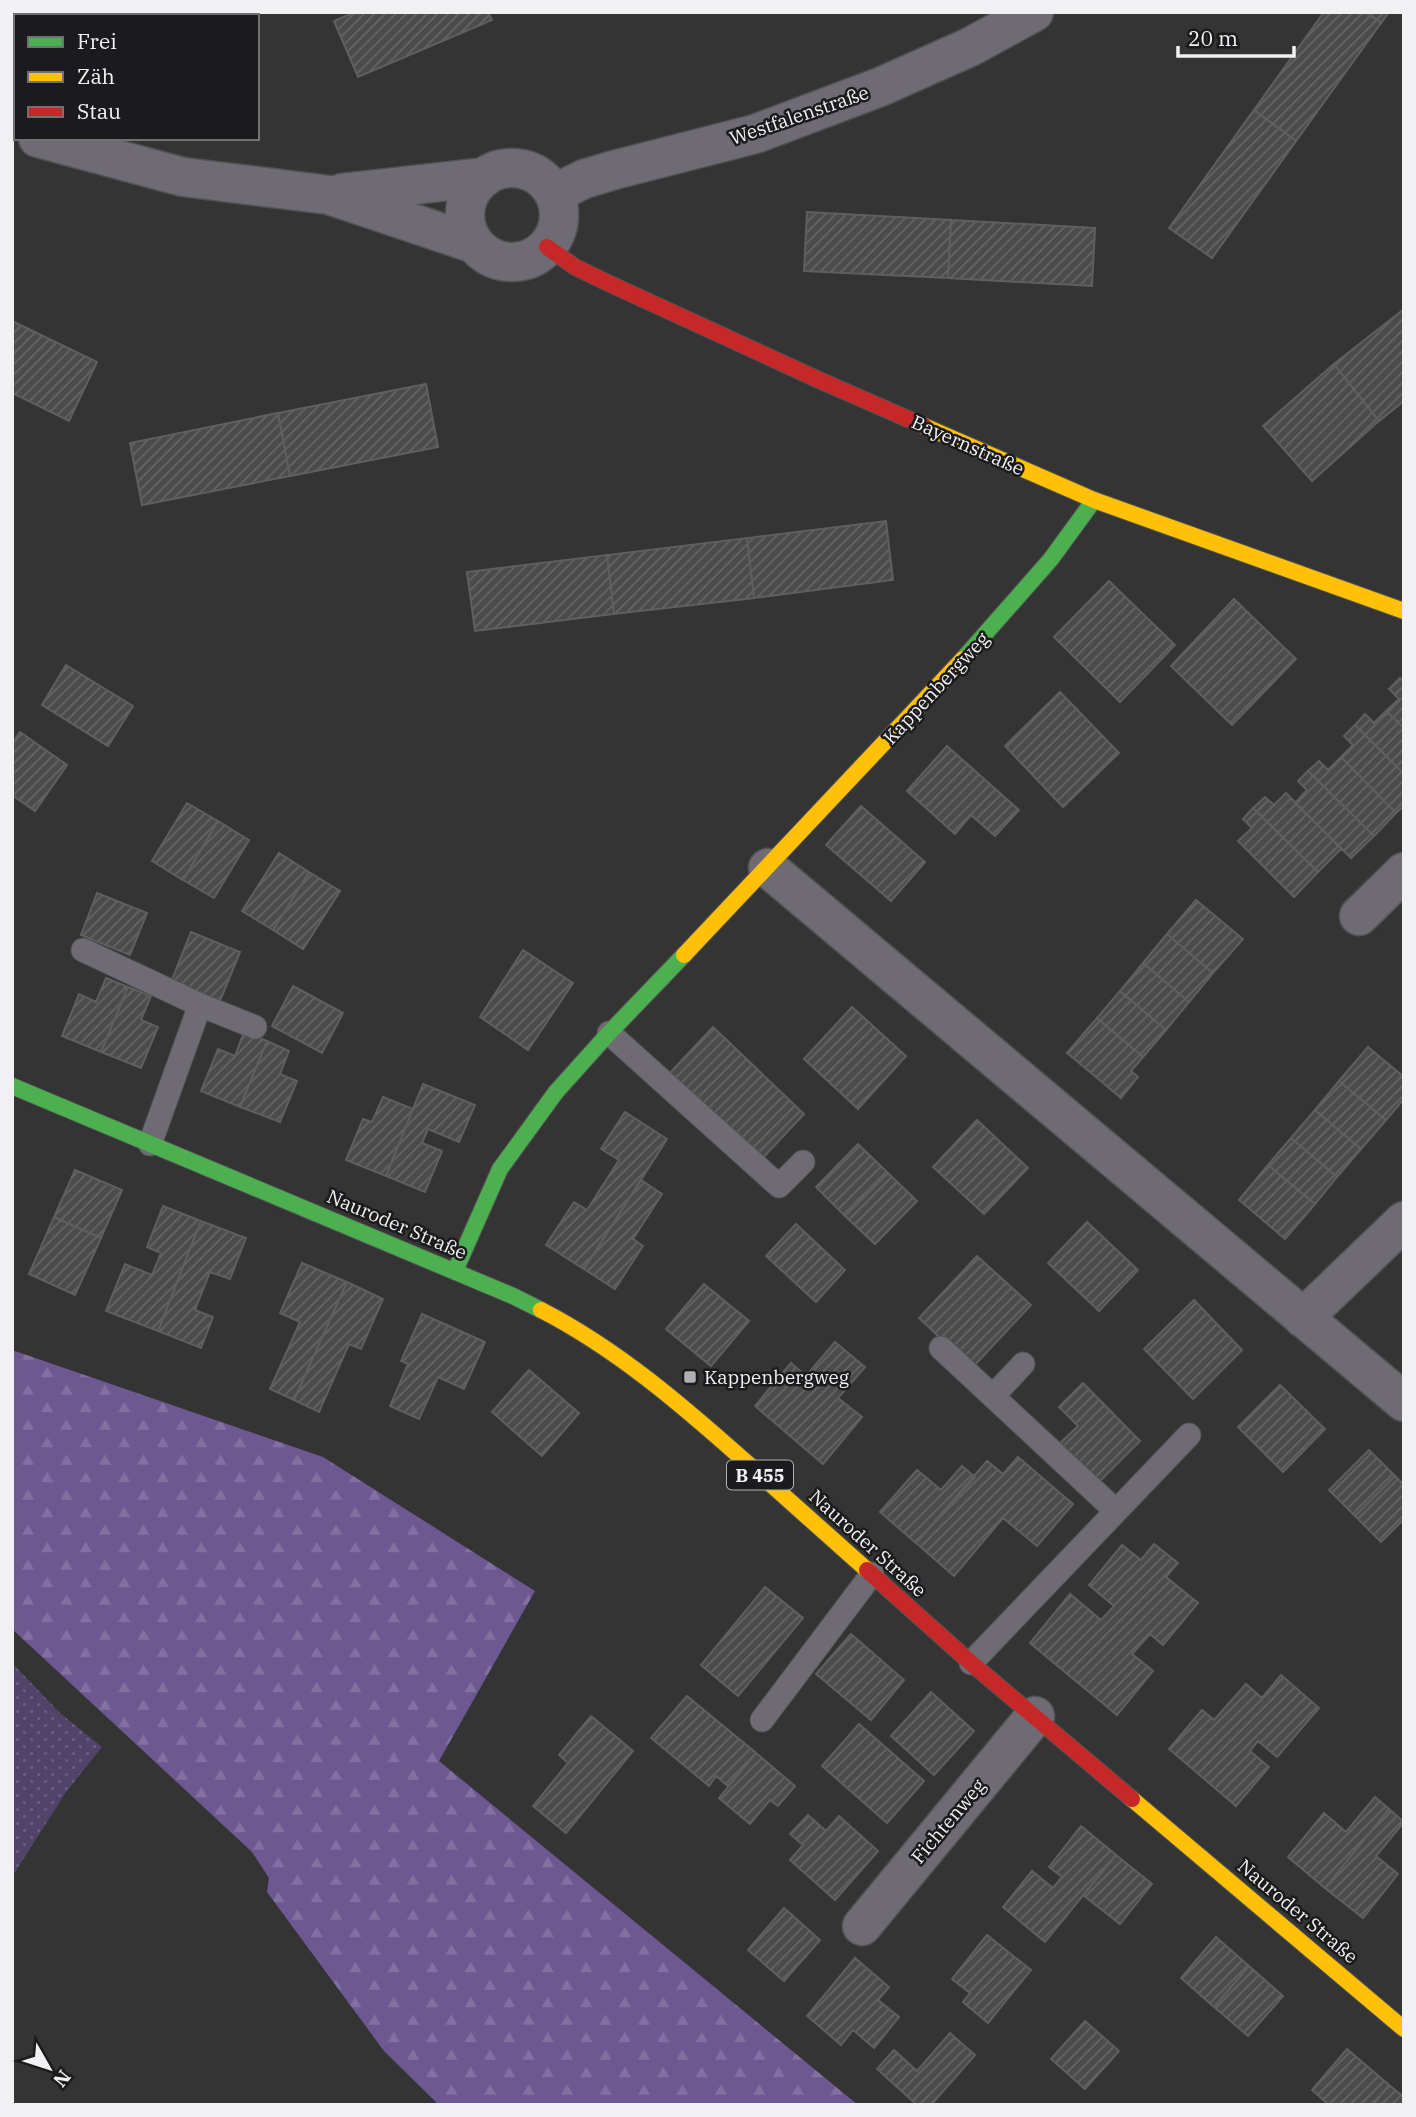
<svg xmlns="http://www.w3.org/2000/svg" width="1416" height="2117" viewBox="0 0 1416 2117" font-family="'IBM Plex Serif',serif">
<style>
.grass{fill:url(#grass-dots)}
.forest{fill:url(#forest-firs)}
.building{fill:url(#building-hatch);stroke:#5f5f5f;stroke-width:2}
.lines{fill:none;stroke-linecap:round;stroke-linejoin:round}
.lane-casing{stroke:#525252;stroke-width:25}
.street-casing{stroke:#525252;stroke-width:41}
.fast-casing{stroke:#525252;stroke-width:18}
.slow-casing{stroke:#525252;stroke-width:18}
.jam-casing{stroke:#525252;stroke-width:18}
.lane{stroke:#6f6b75;stroke-width:23}
.street{stroke:#6f6b75;stroke-width:38}
.fast{stroke:#4caf50;stroke-width:16}
.slow{stroke:#ffc107;stroke-width:16}
.jam{stroke:#c62828;stroke-width:16}
.poi-dot{fill:#afaeb0;stroke:#1b1a1c;stroke-width:2.5}
.labels{text-anchor:middle;dominant-baseline:central;stroke-width:5;stroke-linejoin:round;paint-order:stroke}
.shield{fill:#1b1a1c;stroke:#b1b0b2;stroke-width:2}
.shield-label{font-size:18px;font-weight:bold;fill:#f1f0f2}
.street-label{font-size:19px;fill:#f1f0f2;stroke:#1b1a1c}
.poi-label{font-size:19px;fill:#f1f0f2;stroke:#1b1a1c;text-anchor:start}
</style>
<defs>
<pattern id="grass-dots" width="8" height="8" patternUnits="userSpaceOnUse" patternTransform="scale(1.75)"><rect width="8" height="8" fill="#514369"/><path d="M2 2h.1M6 6h.1" fill="none" stroke="#6a5e7f" stroke-width="1.8" stroke-linecap="round"/></pattern>
<pattern id="forest-firs" width="22" height="20" patternUnits="userSpaceOnUse" patternTransform="scale(1.75)"><rect width="22" height="20" fill="#6d5891"/><path d="M5 1l3.5 6h-7zM16 11l3.5 6h-7z" fill="#8270a1"/></pattern>
<pattern id="building-hatch" width="6" height="6" patternUnits="userSpaceOnUse" patternTransform="scale(1.75)"><rect width="6" height="6" fill="#4b4b4b"/><path d="M-1 1l2-2M0 6l6-6M5 7l2-2" fill="none" stroke="#656565"/></pattern>
</defs>
<rect width="100%" height="100%" fill="#343434"/>
<path class="grass" d="M 12,1663 L 60,1713 L 102,1747 L 66,1792 L 12,1877 Z"/>
<path class="forest" d="M 12,1350 L 323,1457 L 535,1591 L 439,1761 L 858,2105 L 439,2105 L 384,2051 L 267,1892 L 269,1878 L 252,1852 L 12,1629 Z"/>
<path class="building" d="M 355,12 L 488,12 L 492,20 L 358,77 L 334,21 Z
M 1324,12 L 1366,12 L 1381,23 L 1296,141 L 1254,110 Z
M 1366,12 L 1389,12 L 1381,23 Z
M 1254,110 L 1296,141 L 1212,258 L 1169,228 Z
M 807,212 L 951,220 L 948,278 L 804,271 Z
M 951,220 L 1095,228 L 1092,286 L 948,278 Z
M 1404,309 L 1404,401 L 1379,421 L 1334,364 Z
M 12,321 L 97,362 L 69,421 L 12,393 Z
M 1334,364 L 1379,421 L 1312,481 L 1263,426 Z
M 426,384 L 438,447 L 290,476 L 278,413 Z
M 278,413 L 290,476 L 142,505 L 130,443 Z
M 886,521 L 893,580 L 754,598 L 747,538 Z
M 747,538 L 754,598 L 614,614 L 607,555 Z
M 607,555 L 614,614 L 475,631 L 467,572 Z
M 1109,581 L 1175,645 L 1120,702 L 1054,637 Z
M 1234,599 L 1296,659 L 1232,725 L 1171,666 Z
M 66,665 L 133,706 L 108,746 L 42,705 Z
M 1400,678 L 1404,682 L 1404,728 L 1386,711 L 1399,699 L 1389,689 Z
M 1060,692 L 1119,753 L 1063,807 L 1005,746 Z
M 1386,711 L 1404,728 L 1404,774 L 1355,725 L 1365,714 L 1374,723 Z
M 1355,725 L 1404,774 L 1404,806 L 1396,813 L 1341,757 L 1353,745 L 1344,736 Z
M 20,732 L 67,765 L 35,811 L 12,795 L 12,744 Z
M 947,746 L 1019,810 L 995,836 L 971,815 L 955,834 L 907,791 Z
M 1341,757 L 1396,813 L 1374,836 L 1308,771 L 1319,761 L 1328,770 Z
M 1308,771 L 1374,836 L 1351,858 L 1295,803 L 1307,790 L 1298,781 Z
M 1286,793 L 1341,849 L 1318,872 L 1253,808 L 1265,797 L 1274,805 Z
M 187,803 L 218,821 L 183,880 L 152,861 Z
M 861,806 L 925,862 L 891,901 L 826,845 Z
M 1253,808 L 1318,872 L 1294,897 L 1238,841 L 1252,828 L 1243,819 Z
M 218,821 L 249,840 L 214,898 L 183,880 Z
M 279,853 L 309,872 L 273,930 L 242,911 Z
M 309,872 L 340,891 L 303,949 L 273,930 Z
M 97,893 L 147,913 L 130,955 L 81,935 Z
M 1196,900 L 1243,939 L 1213,973 L 1167,934 Z
M 191,932 L 240,952 L 218,1006 L 169,987 Z
M 1167,934 L 1213,973 L 1189,1002 L 1143,963 Z
M 523,950 L 573,983 L 528,1050 L 480,1017 Z
M 1143,963 L 1189,1002 L 1166,1030 L 1120,991 Z
M 106,978 L 128,987 L 101,1052 L 62,1036 L 79,994 L 96,1002 Z
M 293,986 L 343,1013 L 322,1053 L 272,1026 Z
M 128,987 L 151,996 L 141,1020 L 158,1027 L 141,1068 L 101,1052 Z
M 1120,991 L 1166,1030 L 1143,1057 L 1097,1018 Z
M 852,1007 L 906,1056 L 858,1109 L 804,1059 Z
M 1097,1018 L 1143,1057 L 1131,1071 L 1138,1077 L 1121,1098 L 1067,1053 Z
M 713,1027 L 804,1114 L 758,1163 L 667,1076 Z
M 244,1032 L 267,1041 L 240,1107 L 201,1091 L 218,1049 L 235,1056 Z
M 267,1041 L 289,1051 L 280,1074 L 297,1081 L 280,1122 L 240,1107 Z
M 1368,1047 L 1404,1077 L 1404,1099 L 1386,1120 L 1339,1081 Z
M 1339,1081 L 1386,1120 L 1361,1149 L 1315,1110 Z
M 423,1084 L 475,1105 L 459,1142 L 428,1129 L 422,1143 L 442,1151 L 425,1192 L 386,1176 Z
M 383,1097 L 413,1109 L 386,1176 L 346,1160 L 363,1119 L 372,1122 Z
M 1315,1110 L 1361,1149 L 1337,1177 L 1291,1138 Z
M 625,1112 L 667,1139 L 584,1269 L 546,1245 L 574,1202 L 587,1210 L 619,1160 L 601,1149 Z
M 977,1120 L 1028,1168 L 984,1214 L 933,1167 Z
M 1291,1138 L 1337,1177 L 1315,1204 L 1268,1165 Z
M 858,1144 L 888,1173 L 845,1216 L 816,1187 Z
M 1268,1165 L 1315,1204 L 1285,1239 L 1239,1200 Z
M 75,1170 L 122,1190 L 101,1238 L 54,1217 Z
M 888,1173 L 917,1201 L 875,1244 L 845,1216 Z
M 641,1180 L 662,1194 L 633,1239 L 643,1246 L 615,1289 L 584,1269 Z
M 163,1206 L 201,1221 L 158,1331 L 106,1311 L 125,1264 L 152,1275 L 161,1253 L 147,1247 Z
M 54,1217 L 101,1238 L 75,1295 L 29,1274 Z
M 201,1221 L 246,1238 L 230,1279 L 210,1272 L 195,1310 L 213,1317 L 201,1348 L 158,1331 Z
M 1087,1222 L 1138,1270 L 1099,1311 L 1048,1263 Z
M 796,1224 L 845,1270 L 816,1302 L 766,1256 Z
M 977,1256 L 1031,1305 L 972,1368 L 919,1318 Z
M 302,1263 L 347,1282 L 294,1400 L 270,1389 L 300,1322 L 280,1313 Z
M 347,1282 L 383,1299 L 361,1349 L 349,1344 L 319,1412 L 294,1400 Z
M 704,1284 L 749,1321 L 711,1366 L 666,1329 Z
M 1194,1300 L 1242,1350 L 1193,1399 L 1144,1349 Z
M 422,1314 L 485,1342 L 464,1389 L 438,1377 L 419,1419 L 390,1406 L 408,1364 L 401,1361 Z
M 835,1342 L 865,1367 L 838,1398 L 862,1417 L 823,1464 L 755,1406 L 791,1363 L 806,1376 Z
M 529,1370 L 579,1413 L 542,1456 L 492,1412 Z
M 1083,1383 L 1140,1441 L 1098,1483 L 1059,1444 L 1078,1426 L 1059,1407 Z
M 1280,1385 L 1325,1429 L 1283,1472 L 1238,1427 Z
M 1369,1450 L 1395,1476 L 1355,1516 L 1329,1490 Z
M 1018,1457 L 1073,1504 L 1037,1546 L 1003,1518 L 954,1576 L 916,1543 L 987,1461 L 1003,1474 Z
M 962,1466 L 975,1477 L 916,1543 L 880,1512 L 917,1470 L 941,1490 Z
M 1395,1476 L 1404,1485 L 1404,1519 L 1381,1542 L 1355,1516 Z
M 1154,1544 L 1178,1563 L 1166,1577 L 1198,1603 L 1163,1645 L 1150,1634 L 1132,1654 L 1153,1671 L 1117,1715 L 1030,1643 L 1070,1594 L 1101,1620 L 1114,1606 L 1089,1585 L 1122,1545 L 1141,1560 Z
M 765,1587 L 803,1618 L 738,1696 L 701,1665 Z
M 851,1634 L 904,1680 L 871,1720 L 816,1674 Z
M 1281,1675 L 1319,1708 L 1277,1757 L 1258,1741 L 1250,1751 L 1269,1767 L 1236,1806 L 1169,1749 L 1202,1710 L 1214,1720 L 1246,1684 L 1262,1698 Z
M 931,1692 L 974,1731 L 934,1775 L 891,1736 Z
M 687,1696 L 756,1753 L 728,1786 L 716,1776 L 709,1786 L 651,1738 Z
M 591,1716 L 633,1751 L 566,1833 L 533,1806 L 568,1763 L 559,1755 Z
M 859,1724 L 924,1781 L 887,1823 L 822,1766 Z
M 756,1753 L 795,1786 L 778,1806 L 770,1800 L 750,1824 L 719,1798 Z
M 1375,1797 L 1389,1809 L 1325,1888 L 1288,1857 L 1324,1813 L 1346,1832 Z
M 1389,1809 L 1404,1822 L 1376,1856 L 1398,1874 L 1363,1918 L 1325,1888 Z
M 808,1815 L 826,1831 L 839,1816 L 878,1851 L 835,1900 L 790,1860 L 803,1845 L 790,1834 Z
M 1081,1826 L 1116,1855 L 1045,1942 L 1003,1907 L 1032,1871 L 1053,1888 L 1062,1877 L 1049,1867 Z
M 1116,1855 L 1152,1884 L 1120,1924 L 1083,1895 Z
M 784,1908 L 820,1940 L 784,1981 L 748,1950 Z
M 987,1935 L 1031,1970 L 988,2023 L 963,2002 L 970,1993 L 952,1979 Z
M 1216,1937 L 1249,1966 L 1214,2007 L 1181,1978 Z
M 855,1958 L 889,1987 L 878,2000 L 899,2017 L 874,2048 L 853,2030 L 841,2045 L 807,2016 Z
M 1249,1966 L 1283,1996 L 1248,2036 L 1214,2007 Z
M 1085,2021 L 1119,2051 L 1085,2089 L 1051,2059 Z
M 950,2033 L 975,2055 L 931,2105 L 917,2105 L 877,2069 L 894,2050 L 917,2071 Z
M 1347,2049 L 1389,2085 L 1373,2105 L 1329,2105 L 1312,2090 Z
M 1389,2085 L 1404,2097 L 1404,2105 L 1373,2105 Z"/>
<g class="lines">
<defs>
<path id="lane" d="M 83,950 L 200,1005 L 150,1144
M 200,1005 L 255,1027
M 609,1033 L 779,1186 L 803,1162
M 941,1348 L 1116,1511
M 993,1396 L 1023,1364
M 971,1663 L 1189,1435
M 762,1720 L 872,1574"/>
<path id="street" d="M 38,138 L 183,177 L 329,195 L 475,244
M465 215a47 47 0 1 1 94 0a47 47 0 1 1-94 0Z
M 342,193 L 485,177
M 554,194 L 584,179 L 614,170 L 755,134 L 880,87 L 970,47 L 1034,12
M 768,868 L 1404,1402
M 1359,916 L 1404,872
M 1303,1318 L 1404,1221
M 862,1926 L 1035,1716"/>
<path id="fast" d="M 963,659 L 1051,559 L 1094,500
M 12,1086 L 513,1296 L 541,1310
M 455,1271 L 500,1169 L 556,1092 L 609,1033 L 684,955"/>
<path id="slow" d="M 924,426 L 1094,500 L 1404,611
M 684,955 L 963,659
M 541,1310 C 617,1349 683,1406 747,1463 C 787,1499 827,1534 867,1570
M 1132,1799 L 1404,2029"/>
<path id="jam" d="M 547,247 L 575,267 L 608,283 L 819,380 L 924,426
M 867,1570 L 971,1663 L 1132,1799"/>
</defs>
<use href="#lane" class="lane-casing"/>
<use href="#street" class="street-casing"/>
<use href="#fast" class="fast-casing"/>
<use href="#slow" class="slow-casing"/>
<use href="#jam" class="jam-casing"/>
<use href="#lane" class="lane"/>
<use href="#street" class="street"/>
<use href="#fast" class="fast"/>
<use href="#slow" class="slow"/>
<use href="#jam" class="jam"/>
</g>
<rect class="poi-dot" x="683" y="1370" width="14" height="14" rx="3.5"/>
<g class="labels">
<rect class="shield" x="727" y="1460.5" width="66" height="29" rx="5"/>
<g class="shield-label">
<text x="760" y="1475">B 455</text>
</g>
<g class="street-label">
<text transform="translate(799 115) rotate(-19)">Westfalenstraße</text>
<text transform="translate(968 445) rotate(24)">Bayernstraße</text>
<text transform="translate(936 688) rotate(-47)">Kappenbergweg</text>
<text transform="translate(397 1224) rotate(23)">Nauroder Straße</text>
<text transform="translate(868 1543) rotate(42)">Nauroder Straße</text>
<text transform="translate(948 1821) rotate(-50)">Fichtenweg</text>
<text transform="translate(1298 1911) rotate(40)">Nauroder Straße</text>
</g>
<g class="poi-label">
<text x="704" y="1377">Kappenbergweg</text>
</g>
</g>
<rect width="1416" height="2117" fill="none" stroke="#f1f0f2" stroke-width="28"/>
<rect x="14" y="14" width="245" height="126" fill="#1b1a1c" stroke="#717072" stroke-width="2"/>
<rect x="28" y="37" width="35" height="10" fill="#4caf50" stroke="#717072" stroke-width="2"/>
<text x="77" y="49" font-size="21" fill="#f1f0f2">Frei</text>
<rect x="28" y="72" width="35" height="10" fill="#ffc107" stroke="#717072" stroke-width="2"/>
<text x="77" y="84" font-size="21" fill="#f1f0f2">Zäh</text>
<rect x="28" y="107" width="35" height="10" fill="#c62828" stroke="#717072" stroke-width="2"/>
<text x="77" y="119" font-size="21" fill="#f1f0f2">Stau</text>
<g transform="translate(49 2068) rotate(129)" stroke="#1b1a1c" stroke-width="5" paint-order="stroke">
<path d="M0-5L12 26L0 18L-12 26Z" fill="#f1f0f2"/>
<text y="-10" font-size="19" font-weight="bold" text-anchor="middle" fill="#f1f0f2">N</text>
</g>
<path d="M1178 46v10h116v-10" fill="none" stroke="#f1f0f2" stroke-width="3.5"/>
<text x="1188" y="46" font-size="21" fill="#f1f0f2" stroke="#1b1a1c" stroke-width="5" paint-order="stroke">20 m</text>
</svg>
